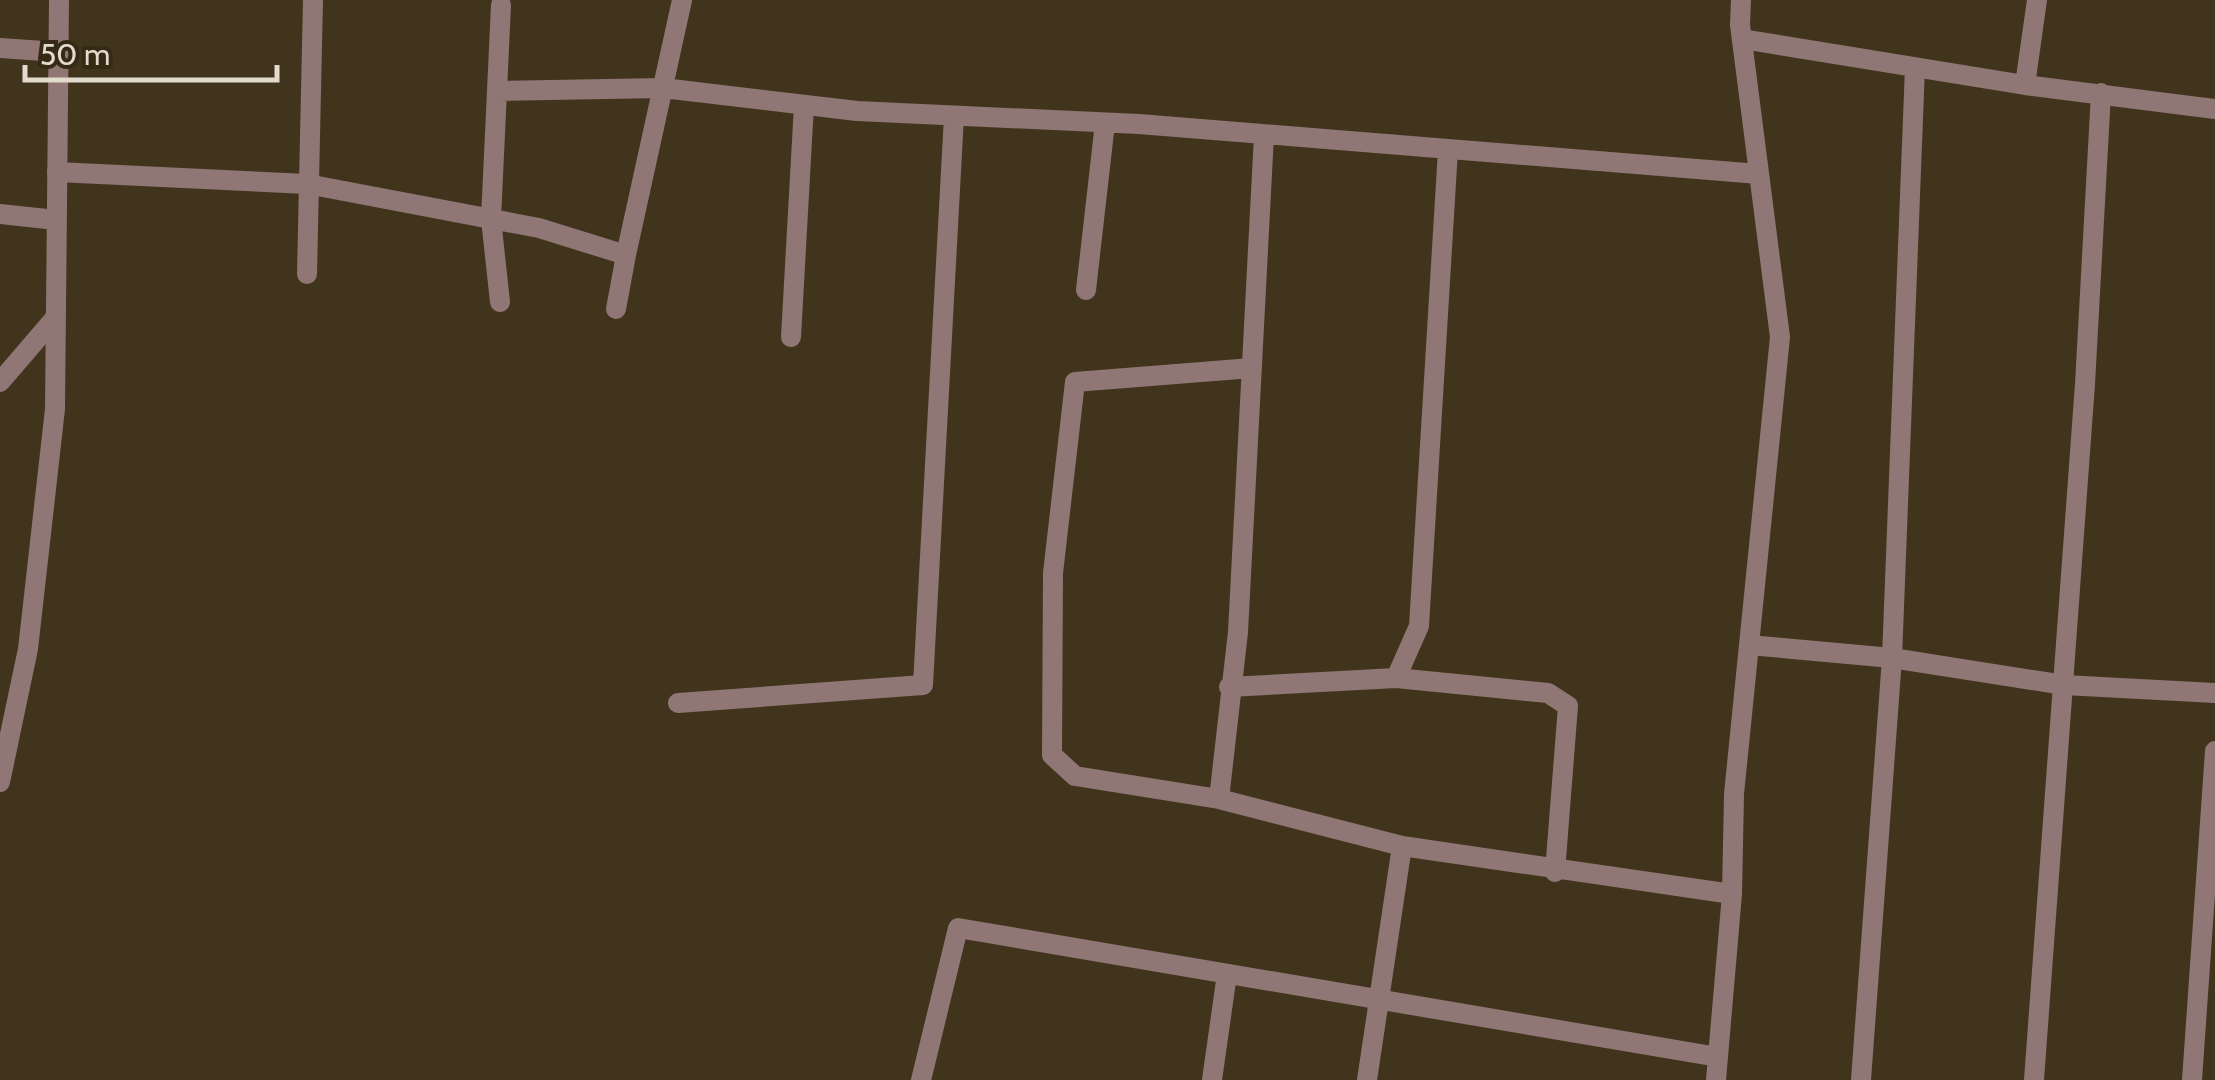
<svg xmlns="http://www.w3.org/2000/svg" width="2215" height="1080" viewBox="0 0 2215 1080" font-family="Cabin,sans-serif">
<style>
.lines{fill:none;stroke-linecap:round;stroke-linejoin:round}
.minor{stroke:#907674;stroke-width:20}
.tertiary{stroke:#907674;stroke-width:20}
</style>
<rect width="100%" height="100%" fill="#40341d"/>
<g class="lines">
<path class="minor" d="M 2037,0 L 2025,85 L 2215,109
M 1742,39 L 2025,85
M 0,48 L 58,52
M 497,91 L 663,88 L 857,111 L 1139,124 L 1759,174
M 57,172 L 307,184 L 539,228 L 626,255 L 682,0
M 0,214 L 56,220
M 307,274 L 313,0
M 1086,290 L 1105,123
M 500,302 L 491,219 L 501,5
M 616,309 L 626,255
M 791,337 L 804,105
M 1252,368 L 1075,382 L 1053,573 L 1052,755 L 1075,776 L 1219,799 L 1402,846 L 1732,894
M 0,382 L 55,318
M 1749,645 L 1892,658 L 2064,685 L 2215,693
M 1396,678 L 1548,693 L 1568,706 L 1555,872
M 1229,687 L 1396,678 L 1419,626 L 1448,150
M 678,703 L 923,685 L 954,116
M 1219,799 L 1238,632 L 1264,135
M 921,1080 L 958,928 L 1718,1057
M 1212,1080 L 1227,974
M 1367,1080 L 1402,846
M 1716,1080 L 1732,894 L 1734,794 L 1780,337 L 1740,25 L 1741,0
M 1861,1080 L 1892,658 L 1915,67
M 2034,1080 L 2085,384 L 2101,93
M 2192,1080 L 2215,751"/>
<path class="tertiary" d="M 0,782 L 28,649 L 55,409 L 59,0"/>
</g>
<path d="M25 65v15h252v-15" fill="none" stroke="#e3dbce" stroke-width="5"/>
<text x="40" y="65" font-size="30" fill="#e3dbce" stroke="#352a13" stroke-width="8" paint-order="stroke">50 m</text>
</svg>
